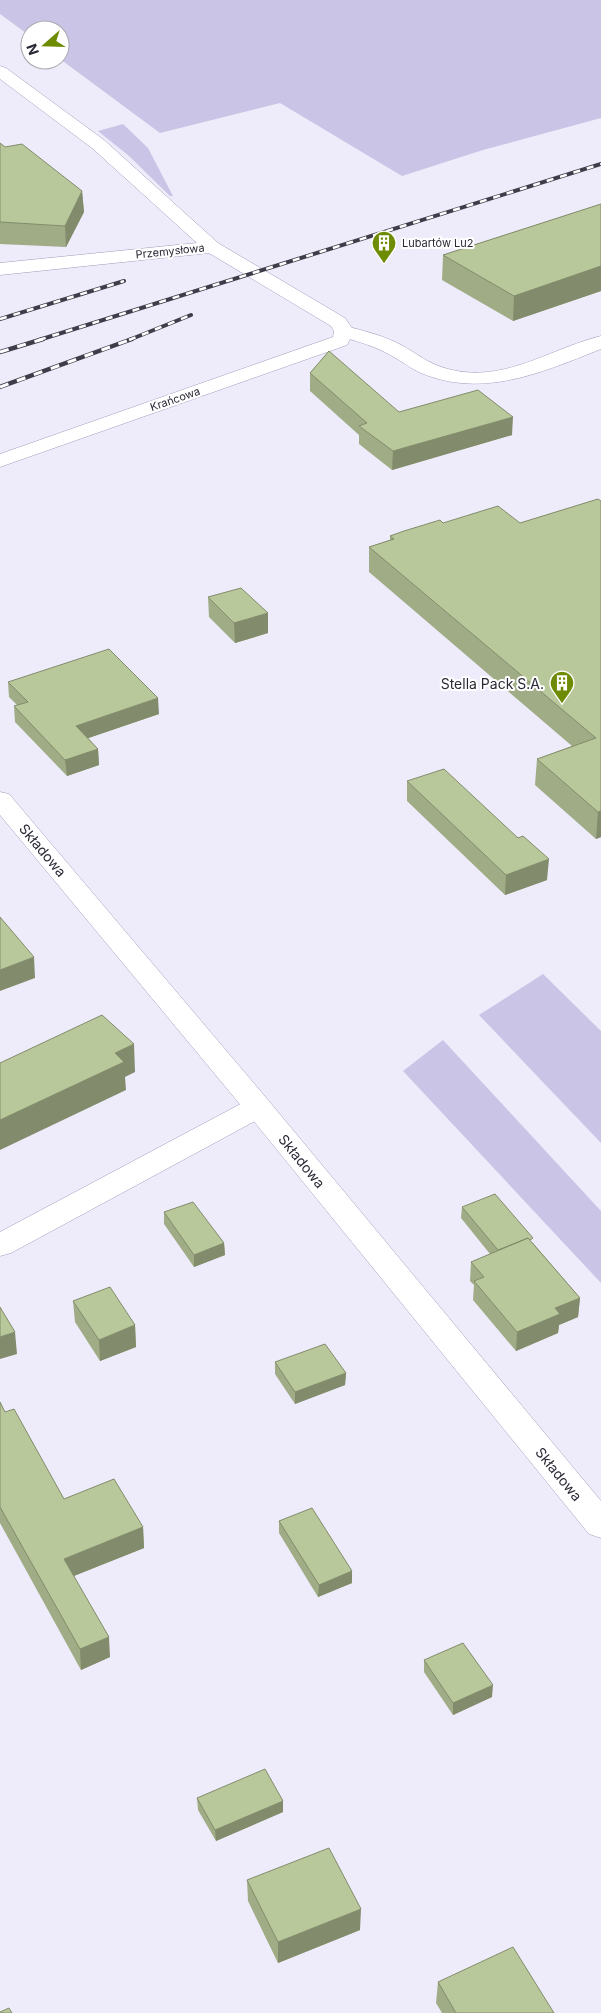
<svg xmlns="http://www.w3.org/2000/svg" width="601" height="2013" viewBox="0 0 601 2013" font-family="Inter,sans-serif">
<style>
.green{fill:#cac4e6}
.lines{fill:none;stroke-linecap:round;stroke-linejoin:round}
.minor-casing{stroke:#a19abc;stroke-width:1}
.tertiary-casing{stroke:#a19abc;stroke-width:1}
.minor{fill:#fff;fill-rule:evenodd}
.tertiary{fill:#fff;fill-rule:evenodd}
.rail-far1-casing{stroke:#403d4b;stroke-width:4}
.rail-casing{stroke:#403d4b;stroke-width:4.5}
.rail-far1{stroke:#fff;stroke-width:2.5;stroke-dasharray:7;stroke-linecap:butt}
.rail{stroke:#fff;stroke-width:3;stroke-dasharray:9;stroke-linecap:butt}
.wall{fill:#9fac85}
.shaded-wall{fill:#828c6c}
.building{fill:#b9c89b;stroke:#828c6c}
.labels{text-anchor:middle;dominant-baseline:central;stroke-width:4;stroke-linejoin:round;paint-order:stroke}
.far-poi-label{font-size:11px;fill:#2b2836;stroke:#fff;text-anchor:start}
.far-street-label{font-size:11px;fill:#2b2836;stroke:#fff}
.poi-label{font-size:14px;fill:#2b2836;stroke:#fff;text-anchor:end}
.street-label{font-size:14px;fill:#2b2836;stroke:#fff}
</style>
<rect width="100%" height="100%" fill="#eeecfa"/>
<path class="green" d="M 0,0 L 601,0 L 601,118 L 483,150 L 402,176 L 280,103 L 160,133 L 60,59 L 60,30 L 30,30 L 30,36 L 0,14 Z
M 123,124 L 148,148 L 173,196 L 170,196 L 129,156 L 98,131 Z
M 543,974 L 601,1031 L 601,1143 L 479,1015 Z
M 443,1040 L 601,1211 L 601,1283 L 403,1071 Z"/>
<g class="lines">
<defs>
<path id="minor" d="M 345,326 C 365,331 385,336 403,346 C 414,352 424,360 436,365 C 497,389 545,350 601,336 L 601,349 C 543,372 483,399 421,373 C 411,369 402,361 392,356 C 375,346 357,341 338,336 L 335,332 L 338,328 Z
M 258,1097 L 268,1100 L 272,1107 L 268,1114 L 11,1253 L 0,1256 L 0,1232 L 248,1100 Z"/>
<path id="tertiary" d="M 0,66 L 6,68 L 104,140 L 218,243 L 345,318 L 354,331 L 347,345 L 0,467 L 0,454 L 333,337 L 334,331 L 331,326 L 209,253 L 0,275 L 0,263 L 197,243 L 92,148 L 0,79 Z
M 0,792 L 9,794 L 268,1100 L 601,1501 L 601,1538 L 589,1534 L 248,1114 L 0,815 Z"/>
</defs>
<use href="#minor" class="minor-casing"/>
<use href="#tertiary" class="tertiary-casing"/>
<use href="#minor" class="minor"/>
<use href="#tertiary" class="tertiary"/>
<defs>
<path id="rail-far1" d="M 0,319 L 124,281
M 39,340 L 601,164
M 129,340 L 191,315"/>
<path id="rail" d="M 0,352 L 43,339
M 0,387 L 132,339"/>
</defs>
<use href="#rail-far1" class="rail-far1-casing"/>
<use href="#rail" class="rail-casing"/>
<use href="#rail-far1" class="rail-far1"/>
<use href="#rail" class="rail"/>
</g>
<path class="wall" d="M 0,143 L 5,147 L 82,191 L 84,212 L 66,247 L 0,244 Z
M 601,204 L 601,291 L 513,321 L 442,280 L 443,255 Z
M 310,373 L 399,412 L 512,435 L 392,470 L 359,444 L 359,435 L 310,391 Z
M 598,499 L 601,837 L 596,839 L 535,785 L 537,759 L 572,746 L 369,572 L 369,547 L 390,540 L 390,536 L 443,523 L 520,523 Z
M 208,597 L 268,633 L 235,643 L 209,617 Z
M 8,682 L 159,714 L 88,738 L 98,749 L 99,765 L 67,776 L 15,722 L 14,706 L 17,705 L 9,697 Z
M 407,781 L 547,880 L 505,895 L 407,801 Z
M 462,1207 L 533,1243 L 580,1298 L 578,1317 L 559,1325 L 558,1333 L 516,1351 L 473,1300 L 474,1285 L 470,1281 L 471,1262 L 490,1254 L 461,1218 Z
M 164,1212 L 224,1243 L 225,1255 L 194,1267 L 164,1224 Z
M 73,1301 L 135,1325 L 136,1347 L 100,1361 L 75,1322 Z
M 275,1362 L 346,1373 L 345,1385 L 295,1404 L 275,1374 Z
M 0,1402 L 5,1412 L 64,1499 L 143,1527 L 144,1548 L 74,1576 L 110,1657 L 81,1670 L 0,1523 Z
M 279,1521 L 352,1571 L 352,1583 L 318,1597 L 279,1533 Z
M 424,1660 L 492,1697 L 453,1715 L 424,1672 Z
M 197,1798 L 283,1812 L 216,1841 L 198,1810 Z
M 247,1880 L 360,1930 L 278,1963 L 248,1901 Z
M 438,1982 L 554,2013 L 442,2013 L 436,2003 Z"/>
<path class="shaded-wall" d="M 82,191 L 84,212 L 66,247 L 65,226 Z
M 601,266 L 601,291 L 513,321 L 514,296 Z
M 513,417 L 512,435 L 392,470 L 393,451 Z
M 268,613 L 268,633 L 235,643 L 234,623 Z
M 158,698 L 159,714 L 77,742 L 76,726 Z
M 98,749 L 99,765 L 67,776 L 65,760 Z
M 601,811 L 601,837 L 596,839 L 598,812 Z
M 549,859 L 547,880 L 505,895 L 506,875 Z
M 34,957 L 35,978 L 0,991 L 0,970 Z
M 134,1044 L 135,1072 L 125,1077 L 126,1090 L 0,1150 L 0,1120 L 115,1053 Z
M 224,1243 L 225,1255 L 194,1267 L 194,1255 Z
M 580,1298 L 578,1317 L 559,1325 L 558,1333 L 516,1351 L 517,1332 L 555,1308 Z
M 135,1325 L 136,1347 L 100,1361 L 99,1340 Z
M 15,1332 L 17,1354 L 0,1359 L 0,1337 Z
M 346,1373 L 345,1385 L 295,1404 L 295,1392 Z
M 143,1527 L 144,1548 L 66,1579 L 64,1559 Z
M 352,1571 L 352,1583 L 318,1597 L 319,1585 Z
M 109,1637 L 110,1657 L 81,1670 L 80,1649 Z
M 493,1685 L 492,1697 L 453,1715 L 453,1703 Z
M 283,1801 L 283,1812 L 216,1841 L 215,1830 Z
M 361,1909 L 360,1930 L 278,1963 L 278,1942 Z"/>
<path class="building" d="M 0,143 L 5,147 L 22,144 L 82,191 L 65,226 L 0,222 Z
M 601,204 L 601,266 L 514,296 L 443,255 Z
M 329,351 L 399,412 L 478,390 L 513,417 L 393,451 L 359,426 L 367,423 L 310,373 Z
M 598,499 L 601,501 L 601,811 L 598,812 L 537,759 L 596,738 L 369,547 L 394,539 L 390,536 L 404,531 L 440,520 L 443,523 L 498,506 L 520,523 Z
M 241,588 L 268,613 L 234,623 L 208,597 Z
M 109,649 L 158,698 L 76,726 L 98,749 L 65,760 L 14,706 L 28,702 L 8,682 Z
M 444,769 L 518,838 L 523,836 L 549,859 L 506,875 L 407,781 Z
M 0,917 L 34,957 L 0,970 Z
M 102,1015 L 134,1044 L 115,1053 L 124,1062 L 0,1120 L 0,1063 Z
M 495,1194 L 533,1238 L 530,1240 L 528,1238 L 498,1250 L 462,1207 Z
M 193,1202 L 224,1243 L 194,1255 L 164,1212 Z
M 528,1238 L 580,1298 L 555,1308 L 560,1314 L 517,1332 L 474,1281 L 484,1277 L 471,1262 Z
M 110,1287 L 135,1325 L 99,1340 L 73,1301 Z
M 0,1307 L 15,1332 L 0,1337 Z
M 325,1344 L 346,1373 L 295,1392 L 275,1362 Z
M 0,1402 L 5,1412 L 14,1409 L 64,1499 L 114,1479 L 143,1527 L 64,1559 L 109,1637 L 80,1649 L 0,1507 Z
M 312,1508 L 352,1571 L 319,1585 L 279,1521 Z
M 463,1643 L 493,1685 L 453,1703 L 424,1660 Z
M 265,1769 L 283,1801 L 215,1830 L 197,1798 Z
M 329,1848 L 361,1909 L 278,1942 L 247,1880 Z
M 513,1947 L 554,2013 L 456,2013 L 438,1982 Z
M 9,2008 L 12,2013 L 0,2013 L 0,2012 Z"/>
<defs>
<symbol id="building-pin" viewBox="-11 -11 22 30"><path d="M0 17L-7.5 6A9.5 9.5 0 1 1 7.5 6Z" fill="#6e8b04" stroke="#fff"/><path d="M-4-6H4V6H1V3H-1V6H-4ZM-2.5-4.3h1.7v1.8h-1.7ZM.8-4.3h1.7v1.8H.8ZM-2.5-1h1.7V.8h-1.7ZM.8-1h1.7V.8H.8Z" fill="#fff"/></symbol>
</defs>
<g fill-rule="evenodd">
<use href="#building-pin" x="370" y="229" width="28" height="38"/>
<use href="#building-pin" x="548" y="669" width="28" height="38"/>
</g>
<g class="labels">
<g class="far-poi-label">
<text x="402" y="243">Lubartów Lu2</text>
</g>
<g class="far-street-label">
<text transform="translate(170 251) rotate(-6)">Przemysłowa</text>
<text transform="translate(175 399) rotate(-19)">Krańcowa</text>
</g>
<g class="poi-label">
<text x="544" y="683">Stella Pack S.A.</text>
</g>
<g class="street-label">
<text transform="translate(43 850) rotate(50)">Składowa</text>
<text transform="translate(302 1161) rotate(51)">Składowa</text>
<text transform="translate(559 1474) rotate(51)">Składowa</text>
</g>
</g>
<g transform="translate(45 45) rotate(250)"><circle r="24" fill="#ffffff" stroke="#aaa9af"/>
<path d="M0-4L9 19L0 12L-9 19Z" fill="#6e8b04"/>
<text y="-8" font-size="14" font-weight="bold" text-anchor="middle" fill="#2b2836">N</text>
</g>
</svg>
